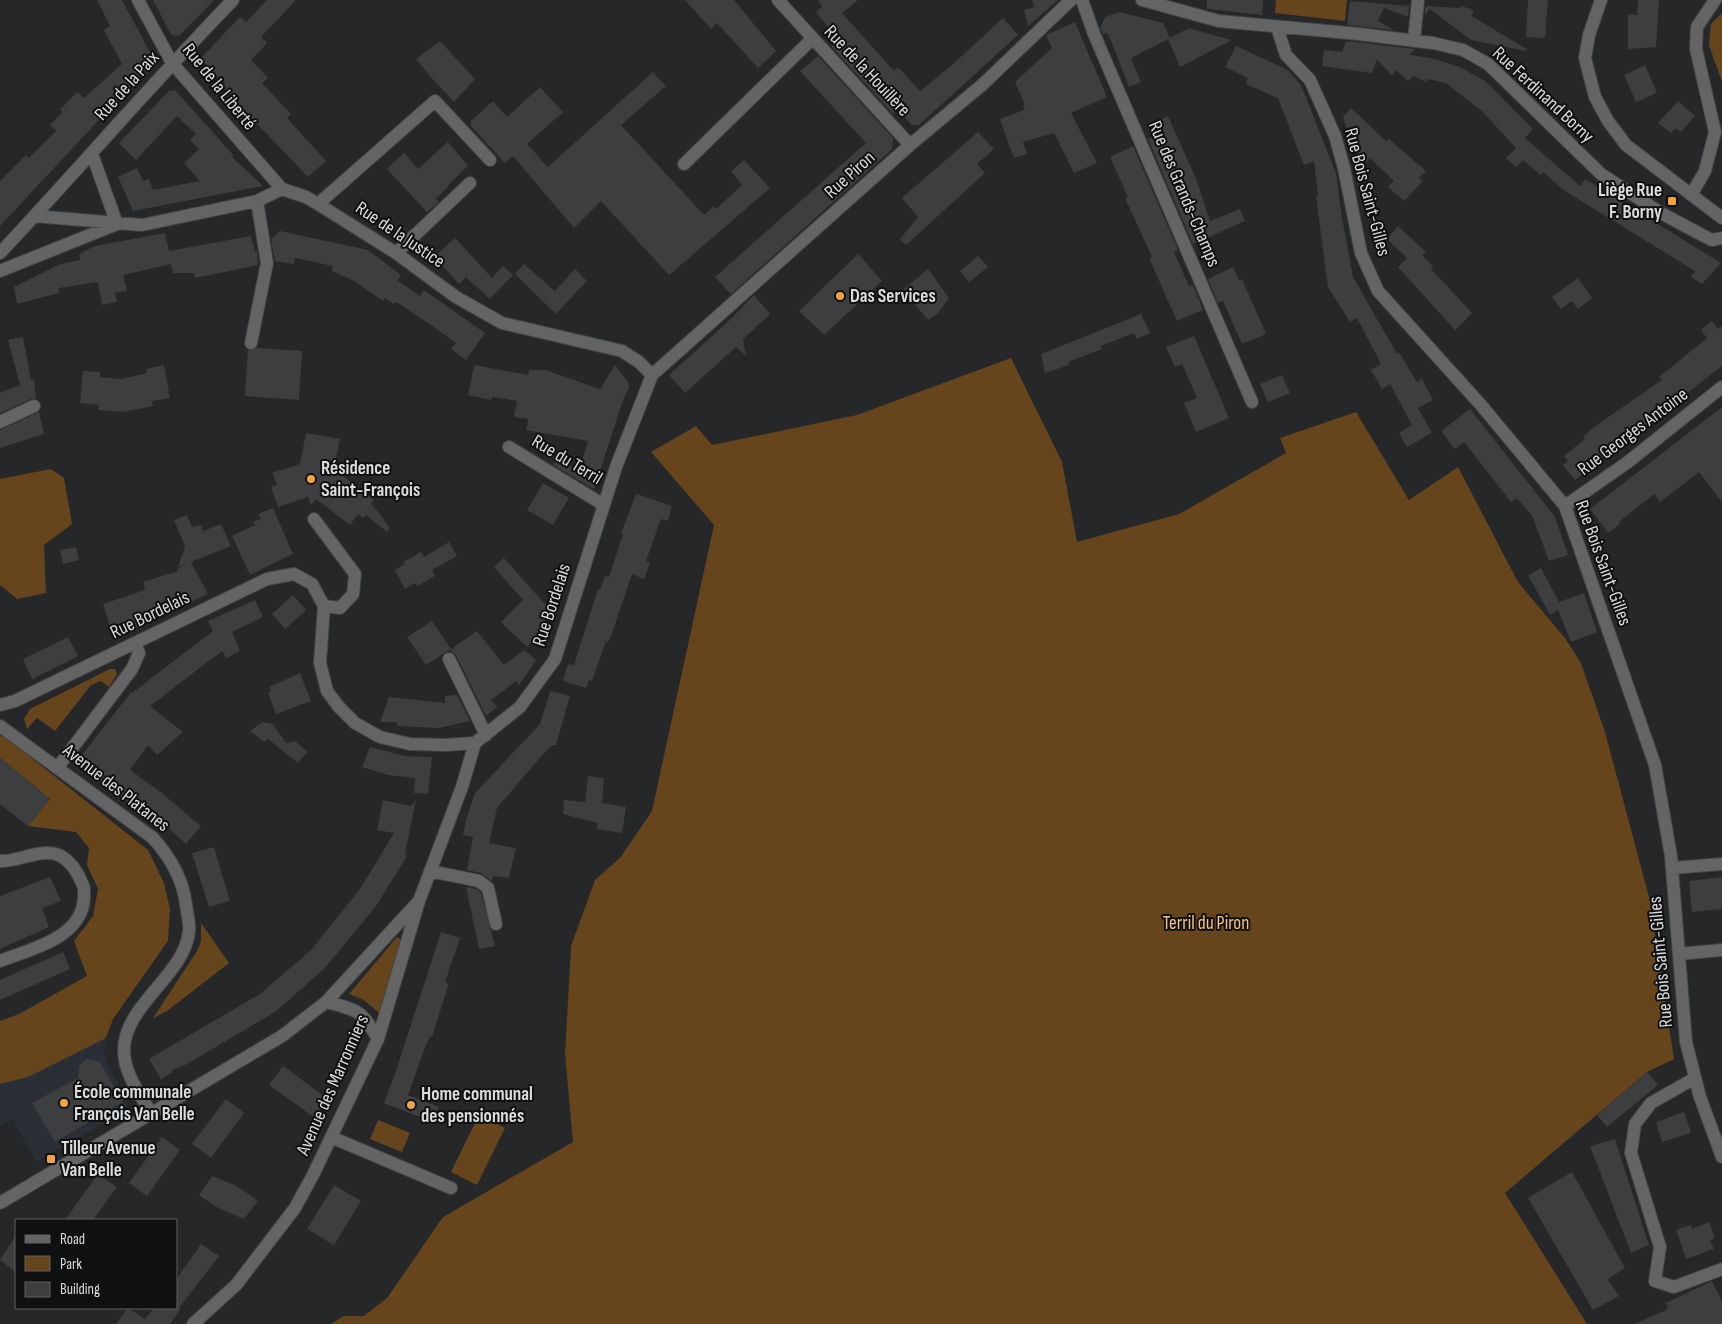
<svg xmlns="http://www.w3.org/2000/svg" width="1722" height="1324" viewBox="0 0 1722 1324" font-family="'Sofia Sans Condensed',sans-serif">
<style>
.built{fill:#2a2e36}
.green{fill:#66451c}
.building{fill:#3c3e40}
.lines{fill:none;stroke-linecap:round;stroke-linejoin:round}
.minor-casing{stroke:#424446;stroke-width:14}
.minor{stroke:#646465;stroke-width:12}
.poi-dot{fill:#f3a442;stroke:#0f1011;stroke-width:2}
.labels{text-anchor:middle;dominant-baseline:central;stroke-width:4;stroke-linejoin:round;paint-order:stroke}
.street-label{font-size:19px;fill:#dadbdc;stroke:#0f1011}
.poi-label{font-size:19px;font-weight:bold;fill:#dadbdc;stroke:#0f1011;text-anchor:start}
.park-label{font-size:19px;fill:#f9c285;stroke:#0f1011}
</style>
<rect width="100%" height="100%" fill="#252729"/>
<path class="built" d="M 106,1038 L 104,1050 L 107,1063 L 127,1100 L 127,1107 L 123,1112 L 36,1162 L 13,1119 L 0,1126 L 0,1084 L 28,1077 Z"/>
<path class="green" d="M 1276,0 L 1347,0 L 1345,21 L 1275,13 Z
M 1722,13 L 1722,82 L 1709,45 L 1711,24 Z
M 1011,358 L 1062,462 L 1077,542 L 1179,514 L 1286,453 L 1280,438 L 1356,412 L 1409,500 L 1458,467 L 1518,582 L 1565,638 L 1581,663 L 1605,732 L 1649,897 L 1674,1059 L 1647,1072 L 1505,1193 L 1587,1324 L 331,1324 L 344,1316 L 364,1316 L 387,1298 L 443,1217 L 573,1142 L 565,1054 L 571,946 L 595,880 L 620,858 L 652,811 L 714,525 L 651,452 L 696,426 L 712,445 L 857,415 Z
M 51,469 L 64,478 L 72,524 L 44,545 L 46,593 L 17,599 L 0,585 L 0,479 Z
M 110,669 L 115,669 L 117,674 L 109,687 L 101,681 L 91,685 L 55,731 L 37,718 L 27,729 L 24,719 L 30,709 Z
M 0,736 L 5,737 L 148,850 L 164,883 L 170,909 L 168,941 L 113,1019 L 106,1038 L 28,1077 L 0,1084 L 0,1021 L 19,1014 L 87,976 L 74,941 L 93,916 L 98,889 L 87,865 L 89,848 L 76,832 L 28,826 L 50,799 L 0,758 Z
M 201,923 L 229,963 L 167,1011 L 153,1018 L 197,951 L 201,941 Z
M 397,937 L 402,940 L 379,1013 L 364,1000 L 349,994 Z
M 479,1115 L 505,1128 L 477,1185 L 451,1172 Z
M 378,1120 L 410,1133 L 402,1152 L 370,1139 Z"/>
<path class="building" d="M 97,0 L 122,0 L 153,58 L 153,62 L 0,226 L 0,181 L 26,155 L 29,158 L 56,131 L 50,125 L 63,112 L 60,110 L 77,92 L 84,98 L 122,64 L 104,30 L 110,26 Z
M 153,0 L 214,0 L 179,36 L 171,35 Z
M 267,0 L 296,0 L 261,37 L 267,43 L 251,60 L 268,78 L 262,83 L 291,114 L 287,118 L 326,161 L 308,177 L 246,112 L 222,85 L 225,83 L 200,59 L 240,17 L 246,22 Z
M 685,0 L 734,0 L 776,51 L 758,68 L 717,23 L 711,29 Z
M 818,0 L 858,0 L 842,13 L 894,71 L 898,67 L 920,91 L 951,66 L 1003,18 L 1018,35 L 919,125 L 912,125 L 894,106 L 894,115 L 831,46 L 837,41 L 826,29 L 828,27 L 816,12 L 822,7 Z
M 1032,0 L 1058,0 L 1028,26 L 1024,10 L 1034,7 Z
M 1207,0 L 1263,0 L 1262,15 L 1207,9 Z
M 1528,0 L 1548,0 L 1545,38 L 1526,37 Z
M 1638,0 L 1659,0 L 1656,47 L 1628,49 L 1628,14 L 1637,15 Z
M 1350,1 L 1409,6 L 1408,17 L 1384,8 L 1378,21 L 1394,30 L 1347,25 Z
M 1427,6 L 1459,8 L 1461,6 L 1474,10 L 1471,16 L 1527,49 L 1526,51 L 1471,40 L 1430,9 L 1425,15 L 1425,7 L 1428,7 Z
M 1120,12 L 1163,23 L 1170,38 L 1131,58 L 1141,82 L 1129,87 L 1111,41 L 1107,33 L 1103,34 L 1100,28 L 1105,17 Z
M 1075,22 L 1107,97 L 1071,113 L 1097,163 L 1074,173 L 1054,133 L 1023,142 L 1027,154 L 1014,158 L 1000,119 L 1024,110 L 1023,106 L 1025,105 L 1015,82 L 1052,48 L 1046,35 Z
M 1189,28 L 1195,30 L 1232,40 L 1180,67 L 1168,39 Z
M 440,41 L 475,79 L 454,102 L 429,75 L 416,59 Z
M 1346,41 L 1415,49 L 1410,55 L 1431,58 L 1460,67 L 1485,81 L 1533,129 L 1525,138 L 1580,186 L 1585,179 L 1721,263 L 1702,284 L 1691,277 L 1695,271 L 1565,191 L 1543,172 L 1541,175 L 1523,160 L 1516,167 L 1506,158 L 1516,148 L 1483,112 L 1446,83 L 1428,79 L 1426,82 L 1413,76 L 1408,81 L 1396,70 L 1392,76 L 1377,59 L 1372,73 L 1322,66 L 1324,50 L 1342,52 Z
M 1236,46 L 1288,70 L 1301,85 L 1336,173 L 1341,212 L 1353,277 L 1397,354 L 1399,352 L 1417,382 L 1422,379 L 1433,400 L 1418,408 L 1432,433 L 1407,447 L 1399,433 L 1412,425 L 1390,384 L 1382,389 L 1371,370 L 1381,364 L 1357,318 L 1350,322 L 1328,287 L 1316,196 L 1318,196 L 1314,161 L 1304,165 L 1278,98 L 1246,84 L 1248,78 L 1225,67 Z
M 818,56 L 893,138 L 892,149 L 731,294 L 715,277 L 866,143 L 800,71 Z
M 1645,65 L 1657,93 L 1636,102 L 1624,75 Z
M 653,72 L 666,86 L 621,125 L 704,215 L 714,206 L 716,209 L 742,185 L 731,171 L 744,160 L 770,188 L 669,275 L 601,201 L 574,228 L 513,156 L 505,163 L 471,126 L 471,121 L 493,101 L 507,117 L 540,87 L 563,112 L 527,144 L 548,167 Z
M 175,90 L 234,156 L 232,157 L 263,186 L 133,211 L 118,177 L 137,168 L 143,181 L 149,179 L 153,190 L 200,181 L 184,163 L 199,149 L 190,140 L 196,134 L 177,116 L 136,160 L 119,143 L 169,91 Z
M 1678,101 L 1695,116 L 1681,132 L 1676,128 L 1671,133 L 1658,123 Z
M 1351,108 L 1386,141 L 1389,139 L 1426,171 L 1419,178 L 1423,181 L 1404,201 L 1388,187 L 1394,181 L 1370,158 L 1367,162 L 1355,151 L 1343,117 Z
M 1168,116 L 1197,181 L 1210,221 L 1240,209 L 1245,221 L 1193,244 L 1148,139 L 1152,138 L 1147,125 Z
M 978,132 L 994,149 L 977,164 L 985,173 L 906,245 L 900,239 L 918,217 L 902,198 Z
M 448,142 L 468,166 L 448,185 L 449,186 L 436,199 L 439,202 L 427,212 L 387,169 L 404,153 L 418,169 Z
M 1133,146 L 1178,250 L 1174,252 L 1189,286 L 1193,285 L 1203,310 L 1177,321 L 1149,258 L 1152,257 L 1125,198 L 1128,197 L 1110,157 Z
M 1398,226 L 1426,252 L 1422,255 L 1433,266 L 1431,269 L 1472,313 L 1455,330 L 1398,267 L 1407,258 L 1387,239 Z
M 280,231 L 368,250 L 401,275 L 397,280 L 420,296 L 424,290 L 485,333 L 466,360 L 451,349 L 456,343 L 425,321 L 396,302 L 394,304 L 385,298 L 383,301 L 354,281 L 332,271 L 333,266 L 295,258 L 294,264 L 275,261 L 271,239 Z
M 165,233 L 169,251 L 251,236 L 255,252 L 257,250 L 258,265 L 195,278 L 194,273 L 173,273 L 171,264 L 123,275 L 127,291 L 115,293 L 117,302 L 102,305 L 98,282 L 59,288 L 59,293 L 17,304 L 14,287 L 60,264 L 80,260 L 79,254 L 95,246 Z
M 455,238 L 492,278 L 503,266 L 513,275 L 490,299 L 466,277 L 459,284 L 434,257 Z
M 858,254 L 882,281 L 824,335 L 799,311 Z
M 978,256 L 988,267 L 969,282 L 960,271 Z
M 524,264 L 555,291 L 575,269 L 587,281 L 556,314 L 515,274 Z
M 1233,267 L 1239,280 L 1242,279 L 1266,334 L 1242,344 L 1223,301 L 1218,303 L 1208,279 Z
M 928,269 L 949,298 L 938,313 L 928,320 L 903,290 Z
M 1578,278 L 1592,298 L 1578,309 L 1572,301 L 1561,309 L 1552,297 Z
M 754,295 L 770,314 L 743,339 L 746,356 L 736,347 L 685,393 L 669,375 L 732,318 Z
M 1141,314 L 1150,333 L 1137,339 L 1134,333 L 1101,346 L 1102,349 L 1068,362 L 1069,365 L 1045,373 L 1041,354 Z
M 1712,321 L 1718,329 L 1722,326 L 1722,366 L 1575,480 L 1563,465 L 1568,461 L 1564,456 L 1585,439 L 1583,437 L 1594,427 L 1662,380 L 1659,377 L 1707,338 L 1701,330 Z
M 1194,336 L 1229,418 L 1196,432 L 1184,403 L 1197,398 L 1182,364 L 1175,367 L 1166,347 Z
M 23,337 L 31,380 L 34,379 L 36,398 L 31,399 L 0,413 L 0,393 L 20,385 L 8,340 Z
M 257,348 L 302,351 L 299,400 L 245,396 L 248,350 Z
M 164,365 L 170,398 L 152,401 L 153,406 L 123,412 L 98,410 L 99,405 L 80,403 L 83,371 L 100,372 L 100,377 L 121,379 L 147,373 L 146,369 Z
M 474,365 L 528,375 L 529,370 L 545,370 L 600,389 L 615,365 L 628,382 L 629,388 L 623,400 L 594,489 L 553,465 L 555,461 L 579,470 L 588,441 L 526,430 L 528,419 L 514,417 L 517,401 L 493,397 L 491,400 L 468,395 Z
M 1282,375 L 1290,393 L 1268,402 L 1260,384 Z
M 1722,407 L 1722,502 L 1699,472 L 1660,502 L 1654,494 L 1619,522 L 1620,524 L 1608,533 L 1590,509 Z
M 1470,409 L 1555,517 L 1568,555 L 1549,561 L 1534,520 L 1530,513 L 1517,498 L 1511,502 L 1464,442 L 1455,449 L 1441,431 Z
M 39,412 L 44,434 L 0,448 L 0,430 Z
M 306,433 L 340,439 L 334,469 L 374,500 L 371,503 L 390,528 L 387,532 L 366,515 L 363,518 L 358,514 L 350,525 L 316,499 L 311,505 L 308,497 L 278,507 L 271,487 L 277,485 L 272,473 L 300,464 Z
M 543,483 L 569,498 L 553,525 L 527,510 Z
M 636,494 L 672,506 L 668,521 L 661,519 L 646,561 L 650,563 L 644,579 L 632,574 L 611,636 L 608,642 L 606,641 L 592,681 L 589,680 L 586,688 L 563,681 L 568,664 L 574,665 L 598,589 L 600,590 L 605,576 L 609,577 L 623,534 L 621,533 Z
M 273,508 L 293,554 L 250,575 L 232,536 L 255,525 L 253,522 L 261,519 L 258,514 Z
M 187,515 L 192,527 L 201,525 L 203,531 L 221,524 L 231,546 L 191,562 L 208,594 L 114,638 L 103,604 L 145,590 L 143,582 L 178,571 L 177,569 L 189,562 L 178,567 L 185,546 L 174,520 Z
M 449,542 L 457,556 L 432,570 L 435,576 L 417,586 L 415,583 L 405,589 L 395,570 L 405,564 L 403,562 L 421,552 L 424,557 Z
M 76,547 L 79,560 L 63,564 L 60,550 Z
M 504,558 L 553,613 L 540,625 L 544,628 L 527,647 L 501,622 L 523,600 L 494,567 Z
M 1541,568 L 1559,602 L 1584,593 L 1597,632 L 1571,642 L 1558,610 L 1550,615 L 1528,575 Z
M 293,595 L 306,610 L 285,629 L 272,614 Z
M 255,600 L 263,617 L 232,632 L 240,651 L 226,658 L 222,651 L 150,706 L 183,732 L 157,755 L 148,745 L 130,770 L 158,790 L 201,826 L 186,844 L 155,816 L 140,805 L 137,809 L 81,766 L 79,759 L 131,692 L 132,693 L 213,631 L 208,621 Z
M 432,621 L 451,649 L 426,665 L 407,637 Z
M 477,631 L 504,665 L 524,650 L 536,660 L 519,685 L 516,681 L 491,700 L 497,707 L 486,716 L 456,655 L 450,650 Z
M 68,637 L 78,656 L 32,679 L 23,659 Z
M 300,673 L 311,701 L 276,714 L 268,693 L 271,692 L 269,687 Z
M 550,691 L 570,696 L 556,745 L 553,745 L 544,753 L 497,808 L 489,843 L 516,848 L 509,878 L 493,876 L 492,881 L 481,873 L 467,870 L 473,837 L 463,835 L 466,820 L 475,793 L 540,724 Z
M 457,695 L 470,721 L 439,728 L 397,726 L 397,722 L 380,722 L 389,697 L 445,703 L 445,696 Z
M 262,722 L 273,724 L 286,743 L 295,741 L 307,752 L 298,763 L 268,739 L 264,742 L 250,731 Z
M 370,747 L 405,756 L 432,757 L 428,794 L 414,793 L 415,778 L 388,775 L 362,767 Z
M 0,758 L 50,799 L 28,826 L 0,804 Z
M 588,776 L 604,778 L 602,803 L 626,807 L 622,833 L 596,829 L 598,823 L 563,814 L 564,800 L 585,802 Z
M 383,800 L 411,806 L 416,800 L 405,854 L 407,856 L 376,906 L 325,968 L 275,1012 L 185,1065 L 172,1070 L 173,1072 L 161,1079 L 149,1059 L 260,994 L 311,950 L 360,889 L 394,833 L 377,830 Z
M 214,847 L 230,901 L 209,907 L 192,853 Z
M 50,877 L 61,901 L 42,908 L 49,927 L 0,949 L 0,896 Z
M 1722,877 L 1722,909 L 1692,912 L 1689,881 Z
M 466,887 L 476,889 L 481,893 L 495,946 L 479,949 Z
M 441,932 L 460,938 L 445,982 L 449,983 L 432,1037 L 430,1036 L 424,1050 L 408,1095 L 439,1107 L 433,1122 L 384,1103 L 395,1074 Z
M 63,952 L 70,969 L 0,1000 L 0,980 Z
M 86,1059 L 100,1062 L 123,1102 L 55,1142 L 32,1103 L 78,1078 L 79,1066 Z
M 283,1066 L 328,1099 L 315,1118 L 269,1085 Z
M 1647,1072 L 1658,1085 L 1607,1127 L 1597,1115 Z
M 226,1099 L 244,1113 L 211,1158 L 192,1144 Z
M 1684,1112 L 1691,1133 L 1662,1142 L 1656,1122 Z
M 162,1137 L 180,1150 L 147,1196 L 129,1183 Z
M 1615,1139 L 1649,1245 L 1631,1253 L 1590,1146 Z
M 1572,1172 L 1625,1268 L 1608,1279 L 1619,1296 L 1593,1310 L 1528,1198 Z
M 98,1174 L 117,1187 L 93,1220 L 65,1220 Z
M 212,1176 L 237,1186 L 258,1201 L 244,1219 L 220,1209 L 199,1195 Z
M 334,1185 L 361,1201 L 334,1245 L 307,1229 Z
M 1709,1222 L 1715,1238 L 1710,1240 L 1714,1249 L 1686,1259 L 1676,1230 L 1691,1225 L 1692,1229 Z
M 16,1235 L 16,1272 L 0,1260 Z
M 201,1244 L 219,1256 L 179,1308 L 181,1308 L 170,1324 L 116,1324 L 128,1308 L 145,1319 L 154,1308 L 176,1308 L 176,1280 Z
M 1712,1281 L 1722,1301 L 1722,1324 L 1635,1324 L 1668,1309 L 1666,1303 Z"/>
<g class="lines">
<defs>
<path id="minor" d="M 138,0 L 172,63 L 282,189
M 778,0 L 910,145
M 1082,0 L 1094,34 L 1252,402
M 1142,0 L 1219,21 L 1359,34 L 1433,43 L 1463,50 L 1488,64 L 1601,174 L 1661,213 L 1702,235 L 1712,240 L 1722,238
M 1601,0 L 1589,35 L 1585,58 L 1595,97 L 1608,121 L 1626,145 L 1722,218
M 1277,27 L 1286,55 L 1310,80 L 1335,136 L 1344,168 L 1361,253 L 1378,291 L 1481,405 L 1565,506 L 1655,765 L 1671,856 L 1686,1042 L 1700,1097 L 1722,1157
M 1414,41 L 1418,0
M 684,164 L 812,39
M 1691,195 L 1705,171 L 1715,132 L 1696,49 L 1697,27 L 1715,0
M 318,204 L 435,101 L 490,160
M 34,216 L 142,225 L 257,201 L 282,189 L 306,197 L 318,204 L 396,253 L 456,297 L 502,323 L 622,351 L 639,362 L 652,375
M 0,253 C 79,169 153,82 233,0
M 396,253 L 470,183
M 0,271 L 117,224 L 92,154
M 251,343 L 267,263 L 257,201
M 0,422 L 34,406
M 509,447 L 604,505
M 1565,506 L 1628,462 L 1722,387
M 314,519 L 355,574 L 353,594 L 340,608 L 324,606
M 449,659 L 486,735
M 0,705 L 15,701 L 267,579 L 294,574 L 312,584 L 324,606 L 320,663 L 327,691 L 339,707 L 355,723 L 380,737 L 410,744 L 445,745 L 475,743 L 520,707 L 555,659 L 616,467 L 652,375 L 910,145 L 982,85 L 1071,0
M 0,726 L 153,838 C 170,857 183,878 186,905 C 187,913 190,923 189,931 C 185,975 124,1005 124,1050 C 124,1074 140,1094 151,1113
M 58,767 L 132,669 L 139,653 L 135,643
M 0,861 C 19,862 41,847 61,856 C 71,862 78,873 82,883 C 85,888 84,893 84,898 C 82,938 31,949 0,961
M 1672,868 L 1722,864
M 430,871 L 479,881 L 488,888 L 496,924
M 1679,954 L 1722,950
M 326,1002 C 358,1010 362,1010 378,1039
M 1695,1078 L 1651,1103 L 1635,1124 L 1631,1153 L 1660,1247 L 1655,1281 L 1674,1287 L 1722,1269
M 331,1137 L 451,1188
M 0,1203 L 282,1036 L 326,1002 L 417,903
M 193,1324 L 236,1285 L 295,1208 L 313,1175 L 378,1039 L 419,901 L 462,787 L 475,743"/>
</defs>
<use href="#minor" class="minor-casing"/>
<use href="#minor" class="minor"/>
</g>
<g class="poi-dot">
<rect x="1667" y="196" width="10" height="10" rx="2.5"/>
<circle cx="840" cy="296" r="5"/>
<circle cx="311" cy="479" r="5"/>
<circle cx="64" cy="1103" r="5"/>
<circle cx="411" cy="1105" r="5"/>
<rect x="46" y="1154" width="10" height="10" rx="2.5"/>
</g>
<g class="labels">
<g class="street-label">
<text transform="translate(867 71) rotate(47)">Rue de la Houillère</text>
<text transform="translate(127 86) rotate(-48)">Rue de la Paix</text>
<text transform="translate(219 87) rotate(51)">Rue de la Liberté</text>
<text transform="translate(1543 95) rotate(43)">Rue Ferdinand Borny</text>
<text transform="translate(850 175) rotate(-42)">Rue Piron</text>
<text transform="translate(1367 192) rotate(75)">Rue Bois Saint-Gilles</text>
<text transform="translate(1184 194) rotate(67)">Rue des Grands-Champs</text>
<text transform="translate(400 235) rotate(34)">Rue de la Justice</text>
<text transform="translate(1633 432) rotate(-37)">Rue Georges Antoine</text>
<text transform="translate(567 460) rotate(31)">Rue du Terril</text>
<text transform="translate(1603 563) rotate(70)">Rue Bois Saint-Gilles</text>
<text transform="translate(552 605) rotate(-72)">Rue Bordelais</text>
<text transform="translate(150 615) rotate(-26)">Rue Bordelais</text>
<text transform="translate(116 788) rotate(38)">Avenue des Platanes</text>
<text transform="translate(1661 962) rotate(-95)">Rue Bois Saint-Gilles</text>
<text transform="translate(333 1085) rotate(-66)">Avenue des Marronniers</text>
</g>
<g class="poi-label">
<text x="1662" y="190" text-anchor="end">Liège Rue<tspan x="1662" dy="22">F. Borny</tspan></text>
<text x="850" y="296">Das Services</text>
<text x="321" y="468">Résidence<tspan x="321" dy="22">Saint-François</tspan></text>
<text x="74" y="1092">École communale<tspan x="74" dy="22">François Van Belle</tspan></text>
<text x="421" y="1094">Home communal<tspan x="421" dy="22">des pensionnés</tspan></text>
<text x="61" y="1148">Tilleur Avenue<tspan x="61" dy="22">Van Belle</tspan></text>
</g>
<g class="park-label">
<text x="1206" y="923">Terril du Piron</text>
</g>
</g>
<rect x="15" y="1219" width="162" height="90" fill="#0f1011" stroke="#606162"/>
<rect x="25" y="1235" width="25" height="8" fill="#646465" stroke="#606162"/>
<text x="60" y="1244" font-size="15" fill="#dadbdc">Road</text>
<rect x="25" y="1256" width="25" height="15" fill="#66451c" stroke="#606162"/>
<text x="60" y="1269" font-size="15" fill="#dadbdc">Park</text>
<rect x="25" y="1282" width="25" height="15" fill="#3c3e40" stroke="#606162"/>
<text x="60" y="1294" font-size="15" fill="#dadbdc">Building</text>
</svg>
